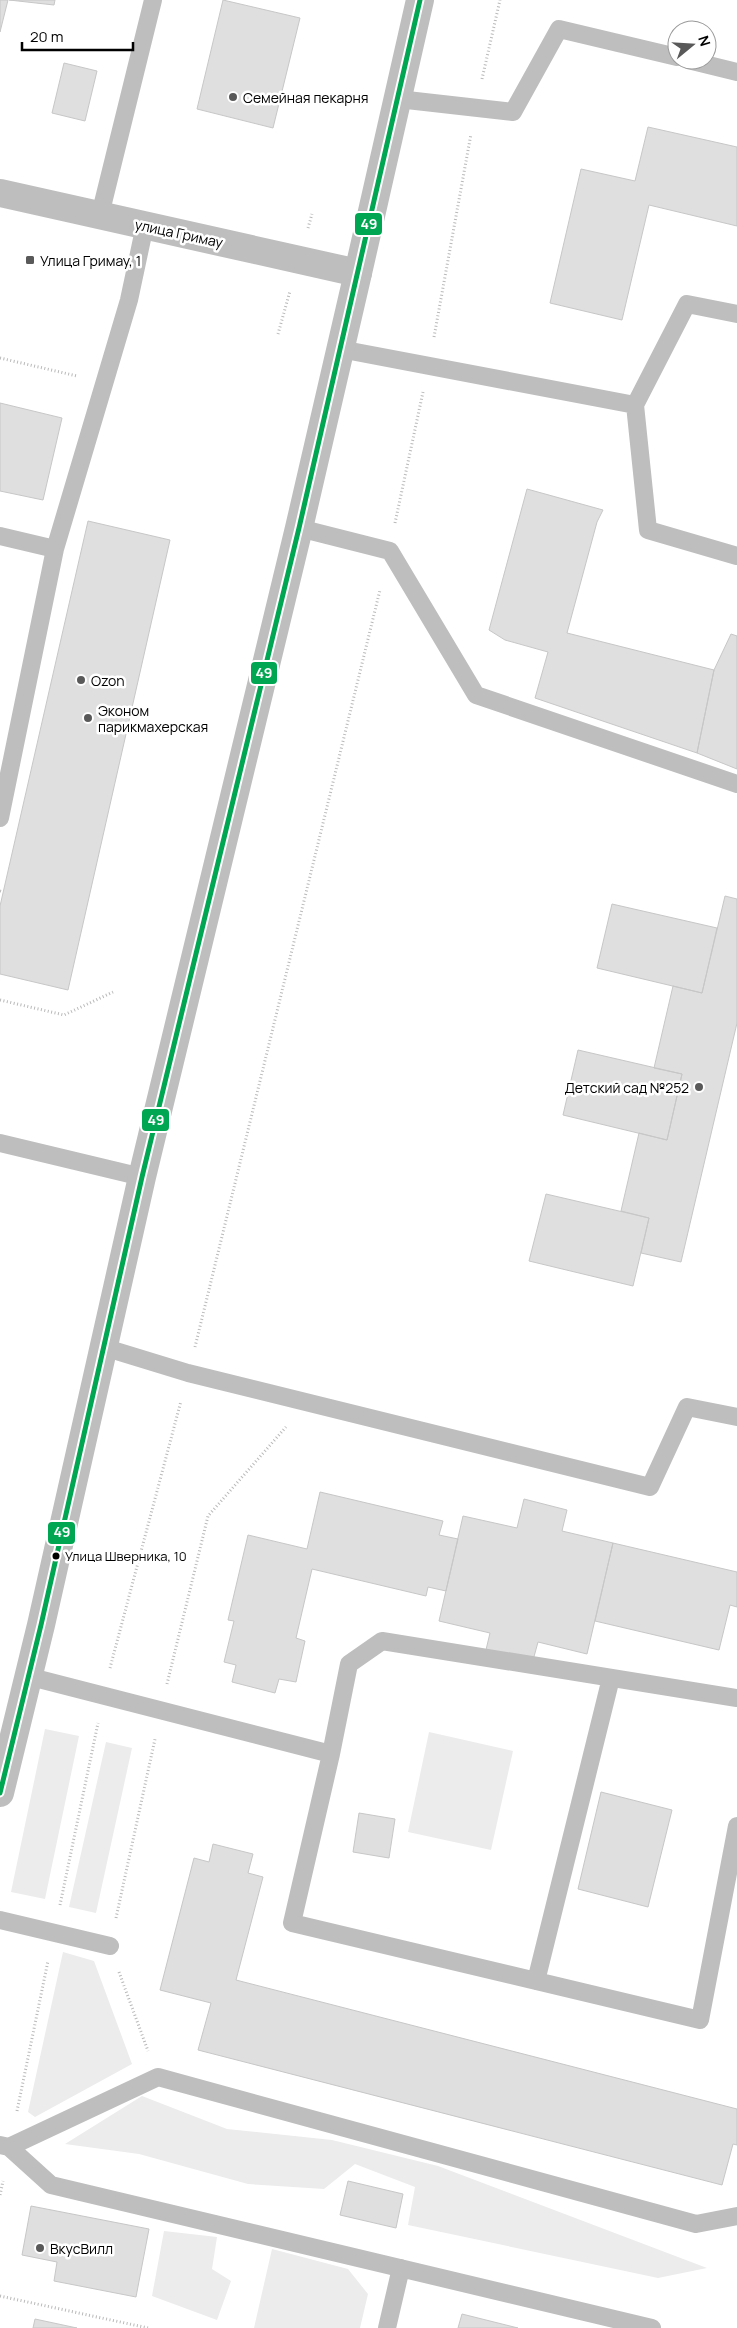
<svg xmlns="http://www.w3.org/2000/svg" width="737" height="2328" viewBox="0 0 737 2328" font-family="Manrope,sans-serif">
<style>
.green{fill:#ececec}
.building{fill:#dfdfdf;stroke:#c7c7c7}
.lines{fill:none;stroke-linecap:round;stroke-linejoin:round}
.path{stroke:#b9b9b9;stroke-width:3;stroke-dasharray:1 2.5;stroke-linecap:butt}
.service{stroke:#bebebe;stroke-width:18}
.minor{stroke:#bebebe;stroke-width:28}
.tertiary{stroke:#bebebe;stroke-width:28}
.bus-1-casing{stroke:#fff;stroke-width:9}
.bus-1{stroke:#00a651;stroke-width:5}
.poi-dot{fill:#595959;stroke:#fff;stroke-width:2}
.bus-dot{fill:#000;stroke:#fff;stroke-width:2}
.labels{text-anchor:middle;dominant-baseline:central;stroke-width:5;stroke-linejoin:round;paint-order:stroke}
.bus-label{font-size:13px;fill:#000;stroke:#fff;text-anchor:start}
.poi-label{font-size:14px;fill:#000;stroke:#fff;text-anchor:start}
.street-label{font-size:14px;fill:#000;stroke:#fff}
.line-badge{stroke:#fff;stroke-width:2}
.badge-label{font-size:14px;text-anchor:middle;font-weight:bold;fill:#fff}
</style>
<rect width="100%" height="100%" fill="#fff"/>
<path class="green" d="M 45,1729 L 79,1736 L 45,1899 L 11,1892 Z
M 429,1732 L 513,1751 L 491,1850 L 408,1832 Z
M 106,1742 L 132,1748 L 96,1913 L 69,1907 Z
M 63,1952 L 94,1961 L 132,2064 L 35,2117 L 28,2112 Z
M 142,2096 L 227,2129 L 332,2140 L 438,2166 L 707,2268 L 658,2278 L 408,2225 L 415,2187 L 355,2164 L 324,2189 L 248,2184 L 139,2154 L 65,2144 Z
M 164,2231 L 217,2237 L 212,2269 L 231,2281 L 217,2320 L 152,2296 Z
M 272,2249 L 348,2269 L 368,2294 L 360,2328 L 254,2328 Z"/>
<path class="building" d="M 0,0 L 8,0 L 0,32 Z
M 9,0 L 55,0 L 54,5 Z
M 223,0 L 300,18 L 273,128 L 197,109 Z
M 64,63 L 97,71 L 85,121 L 52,113 Z
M 648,127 L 737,147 L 737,226 L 649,205 L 622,320 L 550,303 L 581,169 L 635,181 Z
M 0,403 L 62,418 L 43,500 L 0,491 Z
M 527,489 L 603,510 L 597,522 L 567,633 L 714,670 L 697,753 L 535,698 L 548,652 L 505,640 L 489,630 Z
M 88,521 L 170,540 L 68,990 L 0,974 L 0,906 Z
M 731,634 L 737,636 L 737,769 L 697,753 L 714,670 Z
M 725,896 L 737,899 L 737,1023 L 681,1262 L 641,1253 L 649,1218 L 621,1211 L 639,1133 L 667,1140 L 682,1074 L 654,1068 L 673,986 L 702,993 Z
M 612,904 L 717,928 L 702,993 L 597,968 Z
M 578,1050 L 682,1074 L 667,1140 L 563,1115 Z
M 546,1194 L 649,1218 L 633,1286 L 529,1261 Z
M 320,1492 L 443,1521 L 439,1535 L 458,1539 L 446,1591 L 428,1587 L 426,1596 L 312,1569 L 296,1638 L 305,1641 L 296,1682 L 279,1679 L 275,1693 L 232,1682 L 236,1665 L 224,1662 L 234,1621 L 228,1620 L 248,1535 L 307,1549 Z
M 524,1499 L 567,1510 L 562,1531 L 613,1543 L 587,1654 L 538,1642 L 532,1664 L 485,1654 L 490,1633 L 439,1621 L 463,1516 L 517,1528 Z
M 613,1543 L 737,1572 L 737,1607 L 730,1605 L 719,1650 L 595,1621 Z
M 601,1792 L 672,1810 L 648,1907 L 578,1889 Z
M 359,1813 L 395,1819 L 389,1858 L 353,1852 Z
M 213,1844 L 253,1854 L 248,1873 L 263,1877 L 236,1980 L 737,2109 L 737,2145 L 733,2144 L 722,2185 L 198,2050 L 211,2003 L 160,1990 L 194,1858 L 209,1862 Z
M 348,2181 L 403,2194 L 396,2228 L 340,2215 Z
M 31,2206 L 149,2229 L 136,2297 L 54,2281 L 57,2262 L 22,2255 Z
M 462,2314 L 518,2328 L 458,2328 Z
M 35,2319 L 77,2328 L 33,2328 Z"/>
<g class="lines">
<path class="path" d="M 482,79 L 500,0
M 308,228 L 312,214
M 278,334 L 290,291
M 434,337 L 471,134
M 0,358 L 77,376
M 395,523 L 423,392
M 0,891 L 3,892
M 0,1000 L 64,1015 L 113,992
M 195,1347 L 380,590
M 110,1668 L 181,1401
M 167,1684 L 208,1516 L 286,1427
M 60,1905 L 98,1723
M 116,1918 L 155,1739
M 119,1972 L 148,2051
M 17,2111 L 48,1961
M 0,2195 L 3,2181
M 0,2296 L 148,2328"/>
<path class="service" d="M 688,60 L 737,72
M 398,99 L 513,112 L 559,29 L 677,57
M 100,215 L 153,0
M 737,314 L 687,304 L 635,405 L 648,530 L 737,556
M 340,349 L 635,405
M 299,528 L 390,551 L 476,695 L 737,784
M 0,536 L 55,549
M 0,818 L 55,549 L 129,300 L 145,225
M 0,1143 L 142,1177
M 103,1347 L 188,1373 L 650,1487 L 687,1407 L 737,1417
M 27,1676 L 331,1754 L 292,1923 L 700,2020 L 737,1826
M 331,1754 L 349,1664 L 382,1641 L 737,1698
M 0,1920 L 110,1946
M 536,1981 L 611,1678
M 0,2145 L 9,2147 L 158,2077 L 696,2224 L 737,2216
M 9,2147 L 51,2185 L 652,2328
M 387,2328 L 401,2268"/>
<path class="minor" d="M 358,273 L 420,0"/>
<path class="tertiary" d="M 0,193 L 358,273 L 299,528 L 142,1177 L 41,1625 L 0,1793"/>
<defs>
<path id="bus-1" d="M 0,1793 L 41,1625 L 142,1177 L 299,528 L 420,0"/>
</defs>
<use href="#bus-1" class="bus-1-casing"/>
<use href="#bus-1" class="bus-1"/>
</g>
<g class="poi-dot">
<circle cx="233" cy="97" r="5"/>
<rect x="25" y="255" width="10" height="10" rx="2.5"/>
<circle cx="81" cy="680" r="5"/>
<circle cx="88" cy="718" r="5"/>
<circle cx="699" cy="1087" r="5"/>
<circle cx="40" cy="2248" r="5"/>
</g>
<circle class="bus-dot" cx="56" cy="1556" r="4.5"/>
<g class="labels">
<g class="bus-label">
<text x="65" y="1556">Улица Шверника, 10</text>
</g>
<g class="poi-label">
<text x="243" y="97">Семейная пекарня</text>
<text x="40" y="260">Улица Гримау, 1</text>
<text x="91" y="680">Ozon</text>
<text x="98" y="710">Эконом<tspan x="98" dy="16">парикмахерская</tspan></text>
<text x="689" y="1087" text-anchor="end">Детский сад №252</text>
<text x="50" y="2248">ВкусВилл</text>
</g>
<g class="street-label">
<text transform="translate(179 233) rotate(12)">улица Гримау</text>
</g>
</g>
<g class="line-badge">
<rect x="354" y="212" width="29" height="24" rx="5" fill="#00a651"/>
<rect x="250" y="661" width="28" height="24" rx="5" fill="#00a651"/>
<rect x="141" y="1108" width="29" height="24" rx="5" fill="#00a651"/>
<rect x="47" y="1521" width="29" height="24" rx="5" fill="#00a651"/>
</g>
<g class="badge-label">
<text x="369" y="229">49</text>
<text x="264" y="678">49</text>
<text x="156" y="1125">49</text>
<text x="62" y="1537">49</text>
</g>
<g transform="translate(692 45) rotate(72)"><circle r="24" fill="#ffffff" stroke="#999999"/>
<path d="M0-4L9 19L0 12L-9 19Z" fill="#595959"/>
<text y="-8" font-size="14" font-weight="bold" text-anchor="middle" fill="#000000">N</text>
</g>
<path d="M22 42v8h111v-8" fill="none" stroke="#000000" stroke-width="2.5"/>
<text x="30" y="42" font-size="15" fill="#000000" stroke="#ffffff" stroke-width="4" paint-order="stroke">20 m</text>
</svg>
